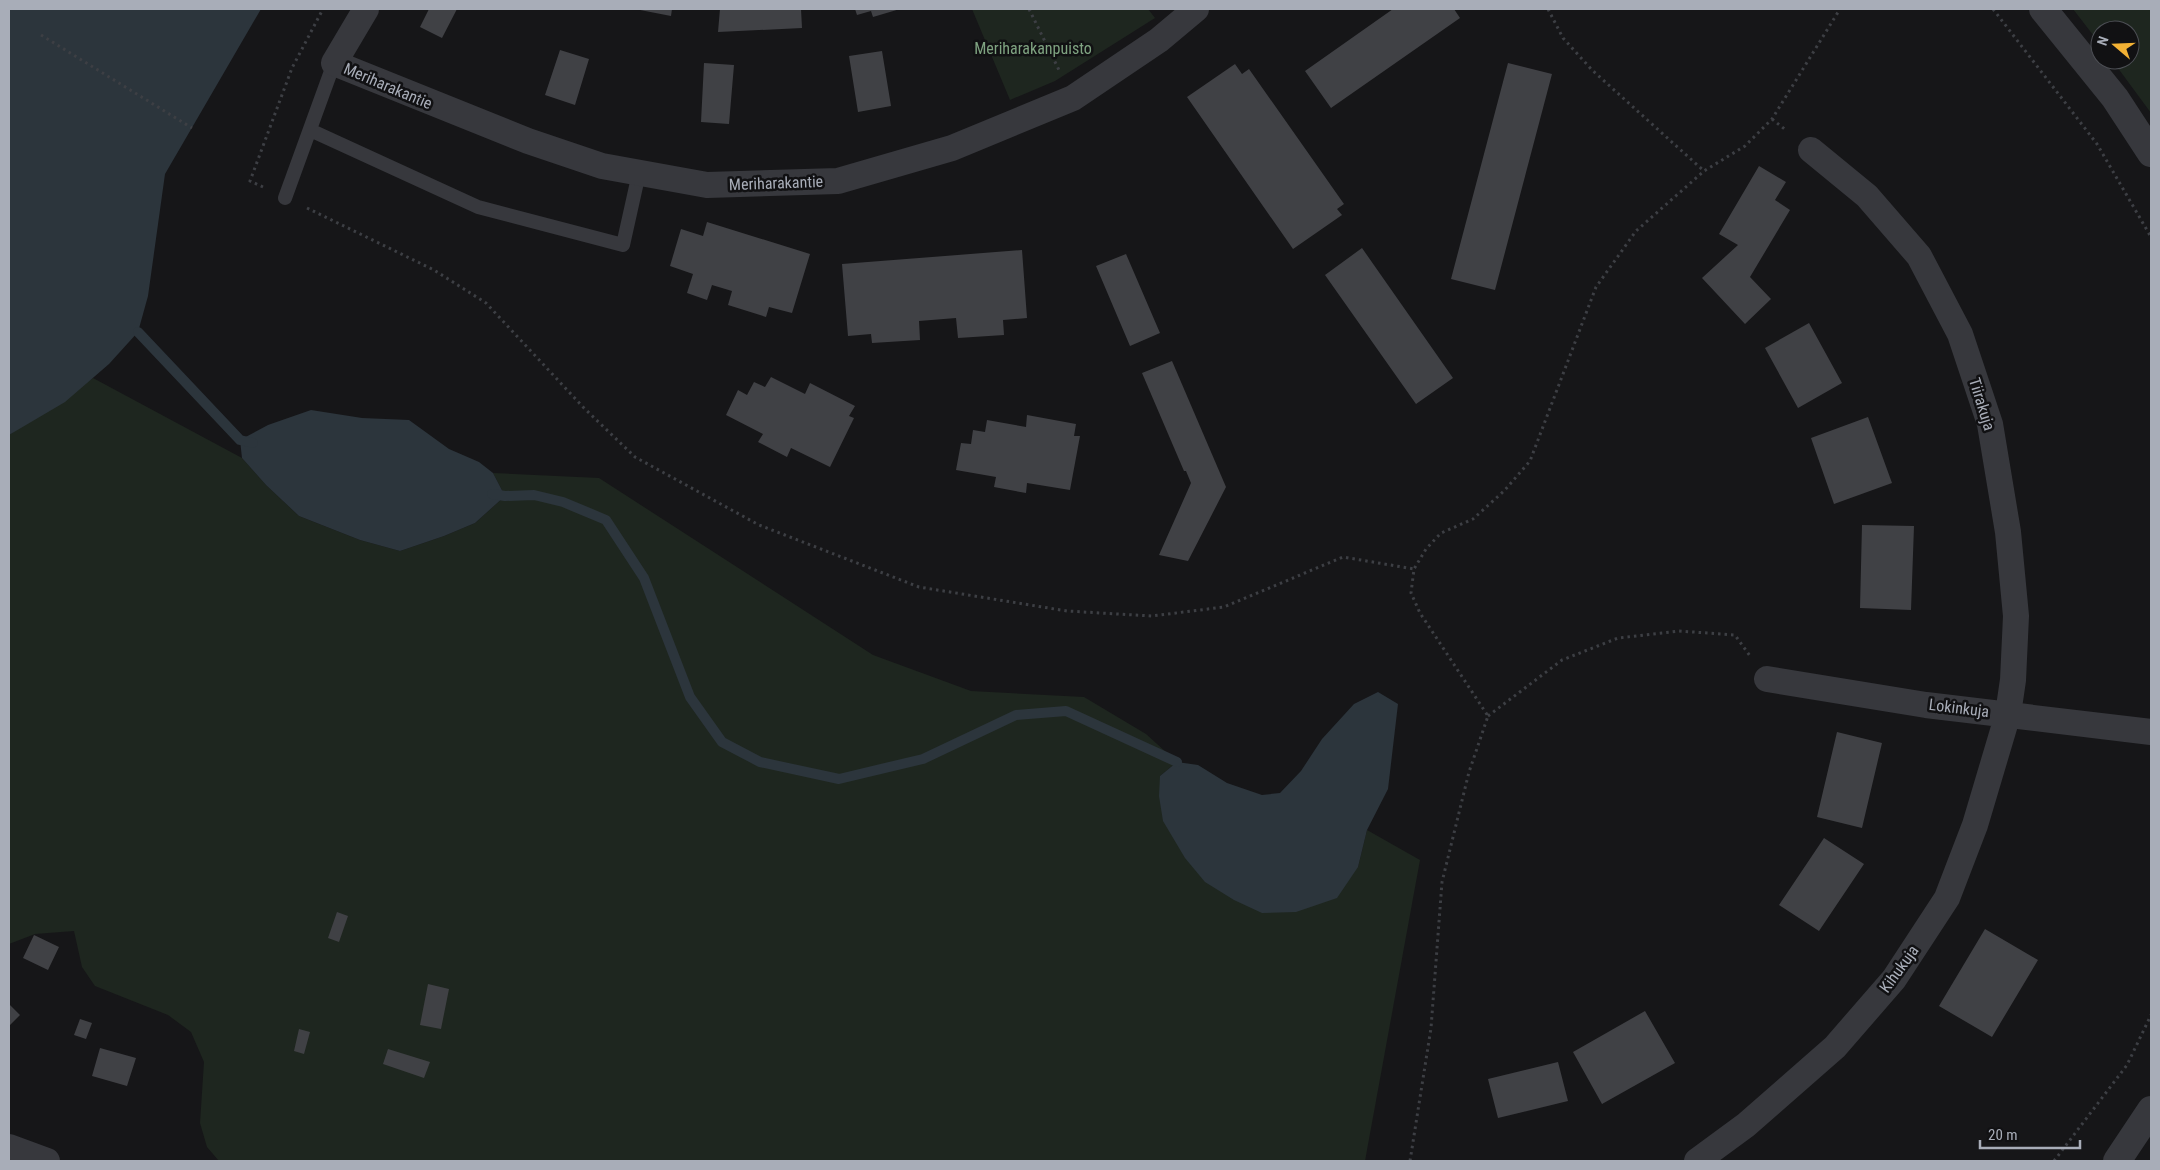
<svg xmlns="http://www.w3.org/2000/svg" width="2160" height="1170" viewBox="0 0 2160 1170" font-family="'Roboto Condensed',sans-serif">
<style>
.green{fill:#1e261f}
.water{fill:#2c353c}
.lines{fill:none;stroke-linecap:round;stroke-linejoin:round}
.stream{stroke:#2c353c;stroke-width:10}
.building{fill:#404145}
.path{stroke:#3d3f44;stroke-width:3;stroke-dasharray:2.5 4;stroke-linecap:butt}
.service{stroke:#37383d;stroke-width:14}
.minor{stroke:#37383d;stroke-width:26}
.tertiary{stroke:#37383d;stroke-width:28}
.labels{text-anchor:middle;dominant-baseline:central;stroke-width:5;stroke-linejoin:round;paint-order:stroke}
.park-label{font-size:16px;fill:#7fa381;stroke:#111113}
.street-label{font-size:16px;fill:#a8adb8;stroke:#111113}
</style>
<rect width="100%" height="100%" fill="#161618"/>
<path class="green" d="M 972,9 L 1148,9 L 1155,18 L 1055,81 L 1010,100 Z
M 2073,9 L 2151,9 L 2151,113 L 2112,60 L 2130,60 L 2130,30 L 2100,30 L 2100,44 Z
M 93,378 L 242,458 L 266,485 L 299,516 L 360,540 L 400,551 L 444,536 L 475,523 L 505,496 L 493,473 L 599,478 L 873,655 L 971,691 L 1084,697 L 1146,734 L 1177,762 L 1160,776 L 1358,867 L 1367,830 L 1420,860 L 1365,1161 L 219,1161 L 207,1147 L 200,1123 L 204,1062 L 191,1032 L 168,1015 L 95,986 L 82,967 L 74,931 L 35,934 L 9,944 L 9,435 Z"/>
<path class="water" d="M 9,9 L 261,9 L 165,174 L 148,296 L 138,332 L 109,364 L 65,402 L 9,435 Z
M 311,410 L 362,418 L 409,420 L 449,449 L 479,462 L 493,473 L 505,496 L 475,523 L 444,536 L 400,551 L 360,540 L 299,516 L 266,485 L 242,458 L 240,440 L 268,425 Z
M 1378,692 L 1398,704 L 1388,789 L 1367,830 L 1358,867 L 1337,898 L 1296,912 L 1262,913 L 1234,900 L 1205,882 L 1185,858 L 1163,821 L 1159,796 L 1160,776 L 1177,762 L 1198,765 L 1227,783 L 1262,795 L 1280,793 L 1301,771 L 1322,739 L 1354,704 Z"/>
<g class="lines">
<path class="stream" d="M 138,332 L 240,440 L 253,443
M 492,494 L 505,496 L 534,495 L 563,502 L 606,520 L 644,578 L 690,697 L 722,742 L 760,762 L 839,779 L 923,759 L 1016,715 L 1066,711 L 1177,762"/>
</g>
<path class="building" d="M 429,9 L 457,9 L 442,38 L 420,27 Z
M 635,9 L 672,9 L 671,16 Z
M 720,9 L 801,9 L 802,28 L 718,32 Z
M 855,9 L 900,9 L 873,17 L 871,11 L 857,15 Z
M 1393,9 L 1454,9 L 1460,18 L 1331,108 L 1305,71 Z
M 560,50 L 589,59 L 575,105 L 545,95 Z
M 882,51 L 891,106 L 858,112 L 849,56 Z
M 704,63 L 734,65 L 729,124 L 701,122 Z
M 1508,63 L 1552,74 L 1495,290 L 1451,279 Z
M 1235,64 L 1242,74 L 1249,69 L 1344,204 L 1337,209 L 1342,215 L 1293,249 L 1187,97 Z
M 1759,166 L 1786,182 L 1775,200 L 1790,210 L 1750,277 L 1771,299 L 1745,324 L 1702,278 L 1738,245 L 1719,234 Z
M 707,222 L 810,254 L 792,313 L 769,307 L 766,317 L 728,305 L 732,291 L 712,285 L 707,300 L 687,293 L 693,274 L 670,266 L 681,229 L 703,236 Z
M 1362,248 L 1453,378 L 1416,404 L 1325,275 Z
M 1022,250 L 1027,318 L 1003,320 L 1004,335 L 958,338 L 956,318 L 919,321 L 920,340 L 872,343 L 871,334 L 848,336 L 842,264 Z
M 1126,254 L 1160,333 L 1130,346 L 1096,266 Z
M 1809,323 L 1842,383 L 1798,408 L 1765,348 Z
M 1172,361 L 1226,487 L 1188,561 L 1159,555 L 1191,483 L 1186,471 L 1184,471 L 1142,373 Z
M 771,377 L 805,394 L 810,383 L 855,406 L 849,416 L 854,418 L 830,467 L 791,448 L 787,457 L 758,442 L 763,434 L 726,415 L 738,390 L 747,395 L 754,382 L 765,387 Z
M 1027,415 L 1076,424 L 1074,436 L 1080,436 L 1070,490 L 1027,483 L 1026,493 L 994,487 L 996,477 L 956,470 L 961,443 L 971,444 L 973,430 L 985,432 L 987,420 L 1026,427 Z
M 1868,417 L 1892,483 L 1834,504 L 1811,438 Z
M 1862,525 L 1914,526 L 1911,610 L 1860,608 Z
M 1837,732 L 1882,743 L 1862,828 L 1817,817 Z
M 1824,838 L 1864,864 L 1819,931 L 1779,905 Z
M 337,912 L 348,916 L 339,942 L 328,938 Z
M 1985,929 L 2038,960 L 1992,1037 L 1939,1006 Z
M 34,935 L 59,947 L 48,970 L 23,958 Z
M 428,984 L 449,989 L 441,1029 L 420,1025 Z
M 9,1004 L 20,1015 L 10,1025 L 9,1024 Z
M 1645,1011 L 1675,1063 L 1602,1104 L 1573,1052 Z
M 80,1019 L 92,1023 L 86,1039 L 74,1035 Z
M 299,1029 L 310,1032 L 304,1054 L 294,1051 Z
M 100,1048 L 136,1058 L 127,1086 L 92,1076 Z
M 388,1049 L 430,1062 L 424,1078 L 383,1064 Z
M 1558,1062 L 1568,1101 L 1498,1118 L 1488,1079 Z"/>
<g class="lines">
<path class="path" d="M 1029,9 L 1059,70
M 1548,9 L 1563,38 L 1592,70 L 1704,171
M 1993,9 L 2097,144 L 2151,237
M 41,35 L 192,128
M 1772,119 L 1787,131
M 263,187 L 250,181 L 292,68 L 323,9
M 307,208 L 434,270 L 486,303 L 583,407 L 635,457 L 759,525 L 919,587 L 1067,611 L 1152,616 L 1224,607 L 1343,557 L 1414,569
M 1488,716 L 1562,660 L 1618,638 L 1679,631 L 1735,635 L 1750,656
M 1410,1161 L 1431,1028 L 1442,882 L 1469,772 L 1488,716 L 1420,613 L 1411,593 L 1414,569 L 1426,549 L 1441,533 L 1473,519 L 1504,491 L 1530,461 L 1596,287 L 1636,231 L 1704,171 L 1745,146 L 1772,119 L 1840,9
M 2054,1161 L 2127,1065 L 2151,1015"/>
<path class="service" d="M 310,130 L 478,207 L 623,245 L 639,173
M 285,198 L 334,63"/>
<path class="minor" d="M 366,9 L 334,63 L 528,141 L 602,166 L 707,185 L 838,181 L 952,148 L 1073,98 L 1159,40 L 1196,9
M 1767,679 L 1926,705 L 2151,732
M 9,1147 L 47,1161
M 1697,1161 L 1746,1125 L 1835,1047 L 1894,979 L 1947,898 L 1975,825 L 2008,714 L 2013,680 L 2016,616 L 2008,532 L 1990,424 L 1960,334 L 1919,256 L 1867,196 L 1811,150"/>
<path class="tertiary" d="M 2043,9 L 2115,98 L 2151,153
M 2117,1161 L 2151,1110"/>
</g>
<g class="labels">
<g class="park-label">
<text x="1033" y="48">Meriharakanpuisto</text>
</g>
<g class="street-label">
<text transform="translate(388 86) rotate(23)">Meriharakantie</text>
<text transform="translate(776 183) rotate(-2)">Meriharakantie</text>
<text transform="translate(1982 404) rotate(73)">Tiirakuja</text>
<text transform="translate(1959 708) rotate(7)">Lokinkuja</text>
<text transform="translate(1899 969) rotate(-54)">Kihukuja</text>
</g>
</g>
<rect width="2160" height="1170" fill="none" stroke="#a8adb8" stroke-width="20"/>
<g transform="translate(2115 45) rotate(289)"><circle r="24" fill="#111113" stroke="#4d4f55"/>
<path d="M0-4L9 19L0 12L-9 19Z" fill="#f2b134"/>
<text y="-8" font-size="14" font-weight="bold" text-anchor="middle" fill="#a8adb8">N</text>
</g>
<path d="M1980 1140v8h100v-8" fill="none" stroke="#a8adb8" stroke-width="2.5"/>
<text x="1988" y="1140" font-size="15" fill="#a8adb8" stroke="#111113" stroke-width="4" paint-order="stroke">20 m</text>
</svg>
